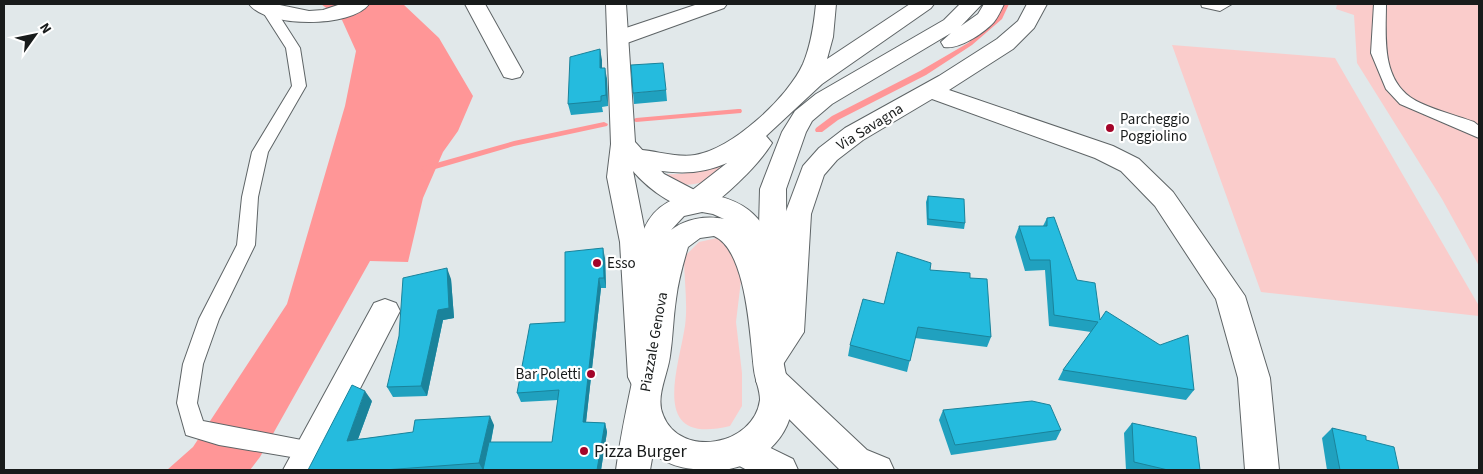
<svg xmlns="http://www.w3.org/2000/svg" width="1483" height="474" viewBox="0 0 1483 474" font-family="'Source Sans 3',sans-serif">
<style>
.green{fill:#facccb}
.water{fill:#ff9697}
.lines{fill:none;stroke-linecap:round;stroke-linejoin:round}
.stream{fill:#ff9697;fill-rule:evenodd}
.service-casing{stroke:#5e6466;stroke-width:2}
.minor-casing{stroke:#5e6466;stroke-width:2}
.tertiary-casing{stroke:#5e6466;stroke-width:2}
.primary-casing{stroke:#5e6466;stroke-width:2}
.motorway-casing{stroke:#5e6466;stroke-width:2}
.service{fill:#fff;fill-rule:evenodd}
.minor{fill:#fff;fill-rule:evenodd}
.tertiary{fill:#fff;fill-rule:evenodd}
.primary{fill:#fff;fill-rule:evenodd}
.motorway{fill:#fff;fill-rule:evenodd}
.wall{fill:#20a1bf}
.shaded-wall{fill:#1a839b}
.building{fill:#25bbde;stroke:#1a839b}
.poi-dot{fill:#a30429;stroke:#fff;stroke-width:2}
.labels{text-anchor:middle;dominant-baseline:central;stroke-width:4.5;stroke-linejoin:round;paint-order:stroke}
.poi-label{font-size:15px;fill:#181b1b;stroke:#fff;text-anchor:start}
.street-label{font-size:15px;fill:#181b1b;stroke:#fff}
.near-poi-label{font-size:18px;fill:#181b1b;stroke:#fff;text-anchor:start}
</style>
<rect width="100%" height="100%" fill="#e1e8ea"/>
<path class="green" d="M 1337,4 L 1479,4 L 1479,266 L 1442,199 L 1357,63 L 1354,15 L 1336,9 Z
M 1172,45 L 1335,58 L 1479,306 L 1479,316 L 1261,292 Z
M 738,152 C 735,157 731,163 727,168 C 713,181 679,195 667,174 C 695,176 715,164 738,152 Z
M 717,238 L 730,244 L 742,272 L 736,322 L 742,373 L 742,406 L 730,426 C 649,446 678,371 685,326 C 688,304 684,279 684,257 L 699,242 Z"/>
<path class="water" d="M 321,4 L 403,4 L 439,38 L 473,96 L 458,131 L 443,152 L 423,198 L 408,262 L 370,261 L 260,457 L 250,470 L 167,470 L 193,447 L 287,304 L 345,106 L 356,51 L 342,20 Z"/>
<g class="lines">
<path class="stream" d="M 1003,4 L 1009,4 L 1002,19 L 972,45 L 926,75 L 838,120 L 822,132 L 816,132 L 815,130 L 816,128 L 832,116 L 920,71 L 968,43 L 997,17 Z
M 738,109 L 741,109 L 742,111 L 741,113 L 636,122 L 632,120 L 636,118 Z
M 604,122 L 608,124 L 607,126 L 514,146 L 425,172 L 421,169 L 422,167 L 514,141 Z"/>
<defs>
<path id="service" d="M 262,4 L 274,4 L 275,9 L 300,48 L 306,86 L 268,152 L 258,197 L 255,245 L 219,319 L 203,364 L 197,403 L 203,421 L 317,443 L 320,450 L 317,457 L 309,460 L 219,445 L 186,435 L 177,403 L 183,364 L 199,319 L 237,245 L 242,197 L 252,152 L 292,86 L 286,48 L 261,9 Z
M 1201,4 L 1232,4 L 1220,11 L 1202,7 Z
M 1374,4 L 1386,4 C 1386,35 1381,76 1410,97 C 1423,107 1458,116 1474,122 L 1479,126 L 1479,138 L 1400,104 L 1386,89 L 1371,53 Z"/>
<path id="minor" d="M 249,4 L 275,4 L 309,11 L 323,10 L 341,4 L 369,4 C 352,28 266,28 249,4 Z
M 465,4 L 485,4 L 523,72 L 520,77 L 512,79 L 504,77 Z
M 698,4 L 727,4 L 724,8 L 627,43 L 619,44 L 611,43 L 608,38 L 611,33 Z
M 1027,4 L 1047,4 L 1034,28 L 1013,49 L 949,90 L 1113,146 L 1139,159 L 1173,192 L 1245,296 L 1270,378 L 1279,470 L 1245,470 L 1238,378 L 1216,299 L 1155,206 L 1121,171 L 1095,158 L 932,99 L 863,140 L 837,160 L 824,175 L 811,214 L 804,332 L 780,369 L 769,373 L 758,369 L 753,360 L 774,329 L 785,214 L 803,166 L 819,148 L 845,128 L 939,76 L 997,39 L 1018,21 Z
M 385,299 L 396,303 L 400,311 L 318,470 L 283,470 L 374,303 Z"/>
<path id="tertiary" d="M 606,4 L 626,4 L 635,142 L 664,174 L 704,195 L 708,202 L 704,209 C 682,215 647,188 633,171 L 647,242 L 660,377 L 655,387 L 644,391 L 633,387 L 628,377 L 620,242 L 607,177 L 611,144 Z
M 772,367 L 783,371 L 867,450 L 889,459 L 894,470 L 840,470 L 761,391 L 756,381 L 761,371 Z
M 742,434 L 793,459 L 798,470 L 747,470 L 730,461 L 725,450 L 730,439 Z"/>
<path id="primary" d="M 702,193 C 723,196 744,202 758,219 C 776,241 772,277 776,304 C 779,327 781,352 786,375 C 788,382 792,389 792,397 C 795,438 755,470 717,470 C 693,470 672,469 653,453 L 650,470 L 616,470 C 624,408 642,348 649,286 C 651,267 635,249 644,229 C 655,204 675,196 702,193 ZM 702,212 L 713,214 L 724,219 C 706,215 685,219 671,230 L 684,216 ZM 714,236 C 747,250 750,338 754,370 C 755,380 760,389 760,400 C 754,446 680,459 663,415 C 655,397 668,374 670,356 C 673,337 673,318 676,299 C 678,282 683,264 688,247 L 700,238 Z"/>
<path id="motorway" d="M 816,4 L 836,4 L 833,37 L 827,59 L 910,4 L 934,4 L 931,8 L 822,84 L 766,136 L 772,143 C 760,163 725,198 705,209 C 698,212 692,211 686,209 L 682,202 L 686,195 L 727,163 C 693,178 662,173 627,163 L 623,157 L 627,151 C 645,146 672,159 695,155 C 733,149 788,97 803,64 C 811,45 814,24 816,4 Z
M 960,4 L 982,4 L 961,26 L 978,14 L 984,4 L 1004,4 C 1001,10 998,17 994,22 C 984,33 959,50 944,47 L 941,42 L 951,33 L 832,104 L 812,121 L 806,132 L 786,189 L 787,303 L 782,342 L 778,351 L 767,355 L 756,351 L 752,342 L 757,303 L 760,189 L 782,132 L 795,111 L 816,94 L 944,20 Z"/>
</defs>
<use href="#service" class="service-casing"/>
<use href="#minor" class="minor-casing"/>
<use href="#tertiary" class="tertiary-casing"/>
<use href="#primary" class="primary-casing"/>
<use href="#motorway" class="motorway-casing"/>
<use href="#service" class="service"/>
<use href="#minor" class="minor"/>
<use href="#tertiary" class="tertiary"/>
<use href="#primary" class="primary"/>
<use href="#motorway" class="motorway"/>
</g>
<path class="wall" d="M 600,49 L 602,68 L 607,79 L 608,106 L 602,107 L 603,112 L 571,115 L 568,104 Z
M 666,90 L 667,101 L 634,104 L 633,93 Z
M 928,196 L 965,223 L 964,229 L 927,225 L 926,202 Z
M 1047,218 L 1077,280 L 1100,320 L 1194,390 L 1186,400 L 1058,380 L 1063,370 L 1091,332 L 1049,326 L 1045,270 L 1025,271 L 1015,237 L 1019,226 L 1043,226 Z
M 605,258 L 606,288 L 601,288 L 586,422 L 605,423 L 607,432 L 601,470 L 308,470 L 372,401 L 358,439 L 494,425 L 491,442 L 552,442 L 558,400 L 521,402 L 517,393 L 565,322 Z
M 930,270 L 970,278 L 991,337 L 987,347 L 915,338 L 907,372 L 848,356 L 850,345 L 884,304 Z
M 451,279 L 454,318 L 443,320 L 427,396 L 393,397 L 387,387 Z
M 943,410 L 1061,430 L 1056,440 L 951,455 L 939,420 Z
M 1132,423 L 1200,470 L 1126,470 L 1124,433 Z
M 1332,428 L 1366,440 L 1399,470 L 1327,470 L 1322,438 Z"/>
<path class="shaded-wall" d="M 600,49 L 602,60 L 602,79 L 600,68 Z
M 605,68 L 607,79 L 608,106 L 606,95 Z
M 603,248 L 605,258 L 606,288 L 604,278 Z
M 447,268 L 451,279 L 454,318 L 443,320 L 427,396 L 421,386 Z
M 599,278 L 601,288 L 585,431 L 583,422 Z
M 365,391 L 372,401 L 354,450 L 347,441 Z
M 490,416 L 494,425 L 485,470 L 483,470 L 479,463 Z
M 605,423 L 607,432 L 601,470 L 597,470 Z"/>
<path class="building" d="M 600,49 L 600,68 L 605,68 L 606,95 L 601,96 L 601,101 L 568,104 L 570,57 Z
M 663,63 L 666,90 L 633,93 L 631,65 Z
M 928,196 L 964,199 L 965,223 L 928,219 Z
M 1054,217 L 1077,280 L 1095,283 L 1100,320 L 1106,311 L 1160,345 L 1188,335 L 1194,390 L 1063,370 L 1098,322 L 1054,315 L 1050,260 L 1030,260 L 1019,226 L 1047,226 L 1047,218 Z
M 603,248 L 604,278 L 599,278 L 583,422 L 605,423 L 597,470 L 483,470 L 489,442 L 552,442 L 559,390 L 517,393 L 530,324 L 565,322 L 565,252 Z
M 897,252 L 931,263 L 930,270 L 970,273 L 970,278 L 987,279 L 991,337 L 918,327 L 910,361 L 850,345 L 863,299 L 884,304 Z
M 447,268 L 449,308 L 438,310 L 421,386 L 387,387 L 399,336 L 403,278 Z
M 352,385 L 365,391 L 347,441 L 413,432 L 415,420 L 490,416 L 479,463 L 384,470 L 308,470 Z
M 1032,401 L 1050,405 L 1061,430 L 955,445 L 943,410 Z
M 1132,423 L 1196,437 L 1200,470 L 1168,470 L 1134,462 Z
M 1332,428 L 1366,436 L 1366,440 L 1394,447 L 1399,470 L 1340,470 Z"/>
<g class="poi-dot">
<circle cx="1110" cy="128" r="5"/>
<circle cx="597" cy="263" r="5"/>
<circle cx="591" cy="374" r="5"/>
<circle cx="584" cy="451" r="5"/>
</g>
<g class="labels">
<g class="poi-label">
<text x="1120" y="119">Parcheggio<tspan x="1120" dy="17">Poggiolino</tspan></text>
<text x="607" y="263">Esso</text>
<text x="581" y="374" text-anchor="end">Bar Poletti</text>
</g>
<g class="street-label">
<text transform="translate(870 127) rotate(-32)">Via Savagna</text>
<text transform="translate(654 342) rotate(-80)">Piazzale Genova</text>
</g>
<g class="near-poi-label">
<text x="594" y="451">Pizza Burger</text>
</g>
</g>
<rect width="1483" height="474" fill="none" stroke="#181b1b" stroke-width="10"/>
<g transform="translate(35 35) rotate(57)" stroke="#ffffff" stroke-width="4" paint-order="stroke">
<path d="M0-4L9 19L0 12L-9 19Z" fill="#181b1b"/>
<text y="-8" font-size="14" font-weight="bold" text-anchor="middle" fill="#181b1b">N</text>
</g>
</svg>
